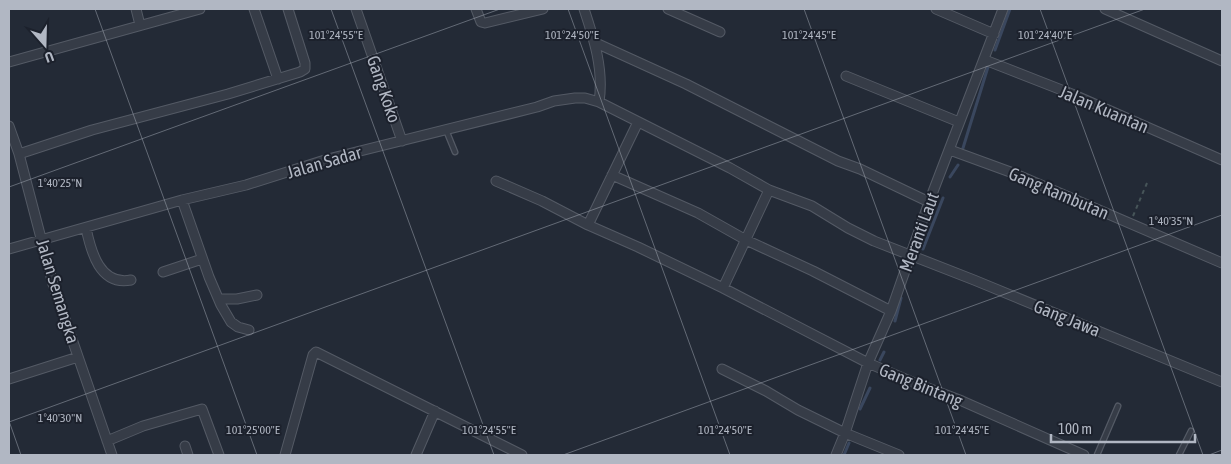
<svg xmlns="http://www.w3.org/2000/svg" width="1231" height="464" viewBox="0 0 1231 464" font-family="'Asap Condensed',sans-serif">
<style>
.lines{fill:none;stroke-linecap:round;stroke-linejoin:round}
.stream{stroke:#3a475e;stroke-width:3}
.service-casing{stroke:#545a65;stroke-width:7}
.minor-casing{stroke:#545a65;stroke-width:11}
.path{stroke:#475559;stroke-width:2;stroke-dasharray:4 4;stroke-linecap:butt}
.service{stroke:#363c47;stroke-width:4.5}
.minor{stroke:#363c47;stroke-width:9}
.ticks{fill:none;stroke:#b1b7c3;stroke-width:1;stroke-opacity:0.45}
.labels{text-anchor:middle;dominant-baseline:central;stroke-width:4;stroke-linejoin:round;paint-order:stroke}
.street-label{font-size:18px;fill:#b1b7c3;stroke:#1c212c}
.ticks-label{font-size:12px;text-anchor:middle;fill:#b1b7c3;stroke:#1c212c;stroke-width:4;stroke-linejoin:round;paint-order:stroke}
</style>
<rect width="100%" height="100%" fill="#232a36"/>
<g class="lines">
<path class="stream" d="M 995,50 L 1010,9
M 963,148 L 988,67
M 950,177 L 958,165
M 923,249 L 943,198
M 895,321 L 901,298
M 880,360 L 884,352
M 860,409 L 870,388
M 844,455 L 849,443"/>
<defs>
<path id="service" d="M 446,130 L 455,152
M 1097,455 L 1118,406
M 1179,455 L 1191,431"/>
<path id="minor" d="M 136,9 L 140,25
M 254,9 L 278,79
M 356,9 L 402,141
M 476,9 L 481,22 L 485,23 L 543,9
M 584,9 C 594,39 604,70 599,102
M 668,9 L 720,32
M 936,9 L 994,34
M 1105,9 L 1222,61
M 596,43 L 686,84 L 838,161 L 860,169 L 929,202
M 985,60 L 1072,94 L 1222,160
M 9,62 L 200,9
M 846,76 L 959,122
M 9,126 L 19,154 L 53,284 L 112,455
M 950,150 L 1013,173 L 1222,263
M 19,154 L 92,130 L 228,94 L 300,72 L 305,69 L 305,63 L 288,9
M 612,175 L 698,213 L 746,240 L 813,271 L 891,311
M 496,181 L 542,201 L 588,225 L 638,247 L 723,288 L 868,363 L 917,384 L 962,401 L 1084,455
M 182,200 L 209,277 L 221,305 L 231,322 L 238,327 L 249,330
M 588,225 L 638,122
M 86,228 C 91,252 100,286 131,280
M 9,249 L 182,200 L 246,185 L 328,159 L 537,107 L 554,101 L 575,98 L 585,98 L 599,102 L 730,168 L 769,190 L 812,206 L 848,228 L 874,241 L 974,280 L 1222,382
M 163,272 L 202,259
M 723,288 L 769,190
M 219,299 L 237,299 L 257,295
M 722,369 L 766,391 L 798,410 L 845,433 L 899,455
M 9,379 L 78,357
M 107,441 L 143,426 L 202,409 L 219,455
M 185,446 L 188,455
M 285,455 L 313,355 L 316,352 L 522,455
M 416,455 L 435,411
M 836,455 L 845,433 L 868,363 L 891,311 L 929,202 L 1003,9"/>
</defs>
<use href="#service" class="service-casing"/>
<use href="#minor" class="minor-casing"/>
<path class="path" d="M 1133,216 L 1147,183"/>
<use href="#service" class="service"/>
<use href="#minor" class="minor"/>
</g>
<path class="ticks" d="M 95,9 L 257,455M 331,9 L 494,455M 568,9 L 730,455M 804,9 L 966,455M 1040,9 L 1203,455M 9,187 L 500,9M 9,421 L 21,455M 9,422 L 1145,9M 563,455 L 1222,215M 1209,455 L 1222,450"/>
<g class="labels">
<g class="street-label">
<text transform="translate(384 89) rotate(71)">Gang Koko</text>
<text transform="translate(1104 109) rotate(23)">Jalan Kuantan</text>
<text transform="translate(324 162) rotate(-16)">Jalan Sadar</text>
<text transform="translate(1059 193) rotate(23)">Gang Rambutan</text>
<text transform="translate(919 232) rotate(-70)">Meranti Laut</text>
<text transform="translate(58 291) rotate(73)">Jalan Semangka</text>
<text transform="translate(1067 318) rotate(22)">Gang Jawa</text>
<text transform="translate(921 385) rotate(22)">Gang Bintang</text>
</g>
</g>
<g class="ticks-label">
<text x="336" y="39">101°24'55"E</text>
<text x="572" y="39">101°24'50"E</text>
<text x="809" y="39">101°24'45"E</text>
<text x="1045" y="39">101°24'40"E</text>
<text x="60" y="187">1°40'25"N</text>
<text x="1171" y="225">1°40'35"N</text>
<text x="60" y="422">1°40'30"N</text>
<text x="253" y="434">101°25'00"E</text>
<text x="489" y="434">101°24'55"E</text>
<text x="725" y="434">101°24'50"E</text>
<text x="962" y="434">101°24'45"E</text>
</g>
<rect width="1231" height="464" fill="none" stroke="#b1b7c3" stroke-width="20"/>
<g transform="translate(45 45) rotate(160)" stroke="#1c212c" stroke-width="4" paint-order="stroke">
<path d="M0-4L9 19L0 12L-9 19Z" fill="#b1b7c3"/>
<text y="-8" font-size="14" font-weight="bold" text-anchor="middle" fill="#b1b7c3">U</text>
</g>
<path d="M1051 434v8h144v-8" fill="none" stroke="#b1b7c3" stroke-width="2.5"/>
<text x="1058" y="434" font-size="15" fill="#b1b7c3" stroke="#1c212c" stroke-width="4" paint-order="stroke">100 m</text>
</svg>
